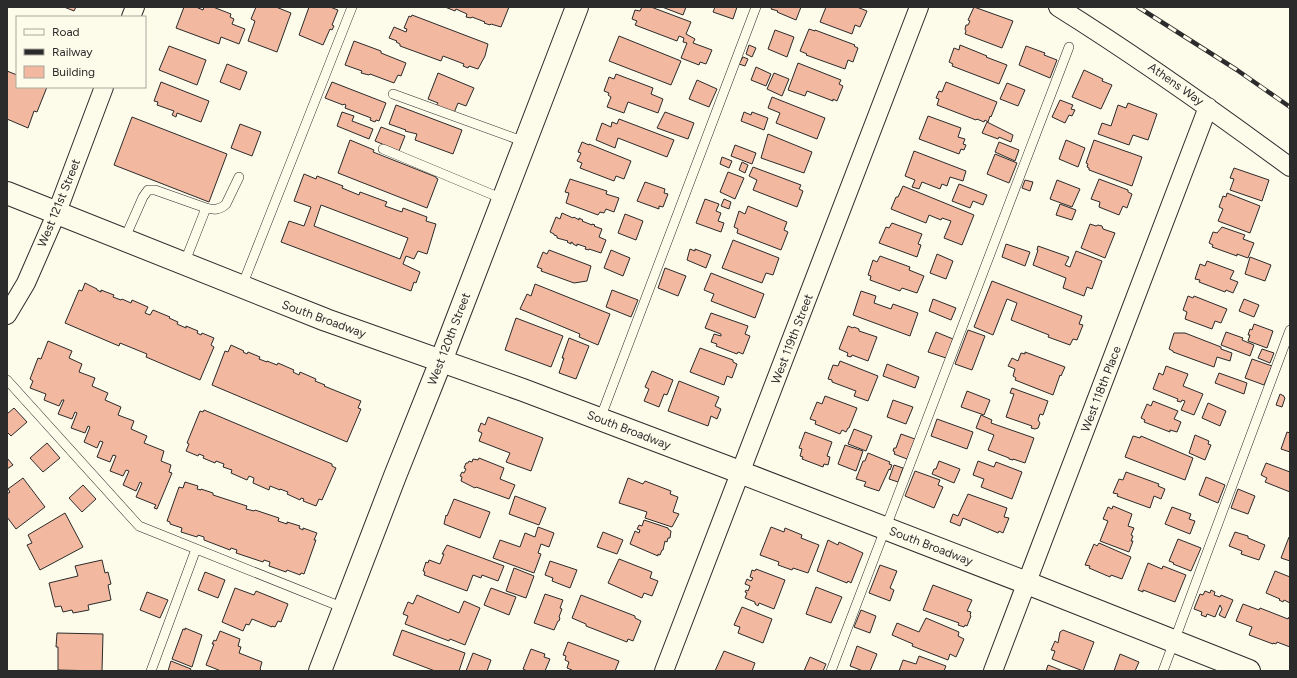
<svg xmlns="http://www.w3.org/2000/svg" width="1297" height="678" viewBox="0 0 1297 678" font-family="Figtree,sans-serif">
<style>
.building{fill:#f2b8a0;stroke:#2b2b2b;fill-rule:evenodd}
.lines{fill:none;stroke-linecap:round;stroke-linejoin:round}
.lane-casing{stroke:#2b2b2b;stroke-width:10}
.street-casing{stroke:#2b2b2b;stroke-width:20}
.secondary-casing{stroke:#2b2b2b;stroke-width:24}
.lane{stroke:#fdfbea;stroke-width:9}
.street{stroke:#fdfbea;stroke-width:18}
.secondary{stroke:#fdfbea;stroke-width:22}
.rail-casing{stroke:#2b2b2b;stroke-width:4.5}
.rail{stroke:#fdfbea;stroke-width:3;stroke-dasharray:9;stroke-linecap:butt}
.labels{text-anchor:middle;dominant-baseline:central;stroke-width:3;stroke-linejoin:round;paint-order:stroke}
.street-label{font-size:12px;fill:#2b2b2b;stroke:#fdfbea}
</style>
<rect width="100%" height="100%" fill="#fdfbea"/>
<path class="building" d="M 64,7 L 76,7 L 74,11 Z
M 184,7 L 196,7 L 203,10 L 204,7 L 213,7 L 231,14 L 230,17 L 234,19 L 232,24 L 245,29 L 239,44 L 221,37 L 219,44 L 176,28 Z
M 256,7 L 276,7 L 291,13 L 277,52 L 248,41 L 255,21 L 251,19 Z
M 309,7 L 330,7 L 338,10 L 332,25 L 334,26 L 332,30 L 330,29 L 323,45 L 299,35 Z
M 445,7 L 509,7 L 501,27 L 491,24 L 490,25 L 484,23 L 485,22 L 472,17 L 471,18 L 466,17 L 467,14 L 456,9 L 455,11 Z
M 642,7 L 651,7 L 691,22 L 686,34 L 695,39 L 693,43 L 712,50 L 706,64 L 700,62 L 699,65 L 681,58 L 687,43 L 683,42 L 684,38 L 679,36 L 677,41 L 635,25 L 637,21 L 632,19 L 635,10 L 640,11 Z
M 662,7 L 686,7 L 683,15 Z
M 715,7 L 737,7 L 733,19 L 713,12 Z
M 772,7 L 801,7 L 796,20 L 777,12 L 778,11 L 771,9 Z
M 826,7 L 857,7 L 867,11 L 860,27 L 855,25 L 852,34 L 820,22 Z
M 974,7 L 1013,21 L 1002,48 L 965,34 L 966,31 L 965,29 L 966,25 L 968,25 L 970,21 L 968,20 Z
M 412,15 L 488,44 L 485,56 L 478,69 L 469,66 L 468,68 L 463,66 L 464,64 L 443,56 L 441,61 L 400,46 L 400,44 L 396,42 L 397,41 L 389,38 L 394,27 L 406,32 L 407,29 L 404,28 L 409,16 L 411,17 Z
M 809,29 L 815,31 L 815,30 L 855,45 L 854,46 L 858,48 L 853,62 L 848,60 L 845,69 L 806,55 L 807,54 L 800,51 Z
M 775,30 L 794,37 L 787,57 L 768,49 Z
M 619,36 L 681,61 L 671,85 L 609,61 Z
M 354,41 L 381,51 L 381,53 L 406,63 L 401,76 L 398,75 L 394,83 L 370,74 L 369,75 L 361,73 L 362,71 L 345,65 Z
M 749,45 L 756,48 L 752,57 L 746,54 Z
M 960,45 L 987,56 L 986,57 L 1007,65 L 999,84 L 952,66 L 953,64 L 949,62 L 954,48 L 959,50 Z
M 169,46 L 206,60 L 197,85 L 159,70 Z
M 1026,46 L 1045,53 L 1044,55 L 1057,60 L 1050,78 L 1019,65 Z
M 743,57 L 748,59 L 745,66 L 739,64 Z
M 798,63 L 841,80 L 839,84 L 843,86 L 837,101 L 833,99 L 833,101 L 807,91 L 805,96 L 788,90 Z
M 227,64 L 247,72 L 240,90 L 220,82 Z
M 756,67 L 771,74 L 766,86 L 751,80 Z
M 1084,70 L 1103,79 L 1102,81 L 1112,85 L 1101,109 L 1072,97 Z
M 7,71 L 17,75 L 17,87 L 47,87 L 37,112 L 34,111 L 28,128 L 7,119 Z
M 438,73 L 474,88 L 466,106 L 458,103 L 454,113 L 436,106 L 438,103 L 428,99 Z
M 774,73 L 789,79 L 782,96 L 767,89 Z
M 616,74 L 653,88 L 651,94 L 663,99 L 658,113 L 628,102 L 624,113 L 607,107 L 611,97 L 608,95 L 609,93 L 604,91 L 609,77 L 614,79 Z
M 697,80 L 717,89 L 709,107 L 689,99 Z
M 161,82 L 209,101 L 201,122 L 177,113 L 176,117 L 172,115 L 174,111 L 157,105 L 158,102 L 154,101 Z
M 332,82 L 386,103 L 379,121 L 376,120 L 375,122 L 370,120 L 371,118 L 345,108 L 346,105 L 344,104 L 343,105 L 325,98 Z
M 946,82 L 997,102 L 991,117 L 990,116 L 988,122 L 985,120 L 984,122 L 977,119 L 976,120 L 937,105 L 939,99 L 936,98 L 939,91 L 942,92 Z
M 1007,83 L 1025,90 L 1018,106 L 1000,99 Z
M 772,97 L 825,118 L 817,139 L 776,123 L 780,113 L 768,108 Z
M 1060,100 L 1073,105 L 1071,109 L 1075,110 L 1072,116 L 1069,115 L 1065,123 L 1052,117 Z
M 1128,103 L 1157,114 L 1148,140 L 1133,135 L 1129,145 L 1098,134 L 1102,123 L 1111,126 L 1118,105 L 1126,108 Z
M 396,105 L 462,130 L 453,154 L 415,140 L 417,134 L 405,131 L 406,130 L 389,124 Z
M 342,112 L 354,116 L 352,121 L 373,129 L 369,139 L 337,126 Z
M 665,112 L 694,123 L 688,139 L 657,128 Z
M 744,112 L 751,115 L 752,112 L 768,118 L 764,130 L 741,121 Z
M 928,116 L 961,128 L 958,137 L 965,139 L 963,144 L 966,145 L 964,150 L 961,149 L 959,154 L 919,139 Z
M 132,117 L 227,154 L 209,202 L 114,165 Z
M 619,119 L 674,140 L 667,157 L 618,138 L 615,148 L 596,140 L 602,123 L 611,127 L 612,122 L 617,124 Z
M 987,122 L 1013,135 L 1011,142 L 999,137 L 998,139 L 982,133 Z
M 240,124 L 261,132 L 252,156 L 231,148 Z
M 381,127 L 405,136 L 399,151 L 375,141 Z
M 768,134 L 812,152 L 804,173 L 761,158 Z
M 350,140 L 374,150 L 373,152 L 436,177 L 436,178 L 438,179 L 427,208 L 338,173 Z
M 1066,140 L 1085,148 L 1078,167 L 1059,159 Z
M 1094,140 L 1142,157 L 1132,186 L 1089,170 L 1089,168 L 1087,167 L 1088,164 L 1086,163 Z
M 582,142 L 589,145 L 589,144 L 631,161 L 624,179 L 616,176 L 614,181 L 580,168 L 582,163 L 577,161 L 581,153 L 578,152 Z
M 999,142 L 1019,150 L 1015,161 L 995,152 Z
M 735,145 L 756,153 L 752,164 L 731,156 Z
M 914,151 L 966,171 L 963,181 L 950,177 L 947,186 L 942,184 L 940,189 L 922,182 L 919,189 L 912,187 L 915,180 L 905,176 Z
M 995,154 L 1017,163 L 1009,183 L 987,174 Z
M 722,157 L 732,161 L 729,168 L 720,164 Z
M 742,162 L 748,165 L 745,173 L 739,170 Z
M 753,167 L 801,185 L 799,189 L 803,191 L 797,207 L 753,190 L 757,180 L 749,176 Z
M 1234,168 L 1269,180 L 1262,201 L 1230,190 L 1234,179 L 1230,178 Z
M 728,172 L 744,178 L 735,199 L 720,192 Z
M 304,174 L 316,179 L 317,176 L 343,186 L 342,188 L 359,195 L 360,192 L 387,202 L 385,206 L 402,212 L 403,208 L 427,217 L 426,221 L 436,224 L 427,254 L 418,251 L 414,259 L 406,256 L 403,264 L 420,272 L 416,283 L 414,282 L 411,291 L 281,242 L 289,221 L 304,226 L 311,207 L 294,201 ZM 321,205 L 408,238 L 400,259 L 314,226 Z
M 570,179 L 607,191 L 606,194 L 619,198 L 614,212 L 606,209 L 604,213 L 600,212 L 598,215 L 566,203 L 569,193 L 565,192 Z
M 1099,179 L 1128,190 L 1128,192 L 1132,194 L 1127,208 L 1123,206 L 1119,215 L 1099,207 L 1100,202 L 1091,199 Z
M 1025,180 L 1033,182 L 1030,191 L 1022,188 Z
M 1057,180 L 1080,189 L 1072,207 L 1050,199 Z
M 645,182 L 665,189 L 664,193 L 668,194 L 663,207 L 659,206 L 659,209 L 637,201 Z
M 959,184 L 987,195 L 983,205 L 973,201 L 970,208 L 952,201 Z
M 903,186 L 974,215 L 962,245 L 944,238 L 951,221 L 942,218 L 941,220 L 929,215 L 926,223 L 891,209 L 896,197 L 898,197 Z
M 1227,193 L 1260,206 L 1250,233 L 1218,221 L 1223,209 L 1219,207 L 1223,196 L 1226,197 Z
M 705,199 L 719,204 L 716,211 L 721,213 L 718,221 L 724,223 L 721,232 L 696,223 Z
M 724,199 L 731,202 L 729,209 L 721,206 Z
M 1060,204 L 1076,210 L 1072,220 L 1056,215 Z
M 748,206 L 787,222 L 784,230 L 788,232 L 781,250 L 737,233 L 738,229 L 734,227 L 739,211 L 745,214 Z
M 562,213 L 573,218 L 574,217 L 579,220 L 579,218 L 583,220 L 582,221 L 592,225 L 592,224 L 595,225 L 594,226 L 602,229 L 599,237 L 606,240 L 601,253 L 589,249 L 589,250 L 585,249 L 586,247 L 577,244 L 577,246 L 573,244 L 573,243 L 571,242 L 571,244 L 567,242 L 568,241 L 557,238 L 557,236 L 554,235 L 554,234 L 550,232 L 556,217 L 560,219 Z
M 625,214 L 643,221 L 636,240 L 618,233 Z
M 892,223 L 922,234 L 918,244 L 921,245 L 917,257 L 879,243 L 886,227 L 889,228 Z
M 1090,224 L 1096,226 L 1098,225 L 1102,226 L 1103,229 L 1115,233 L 1105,258 L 1081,248 Z
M 1222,227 L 1245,235 L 1243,239 L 1254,243 L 1248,258 L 1237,254 L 1237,256 L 1212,247 L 1213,245 L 1209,243 L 1213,232 L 1217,233 Z
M 733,240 L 779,258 L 773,275 L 766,273 L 762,283 L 722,268 Z
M 1006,244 L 1030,252 L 1025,266 L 1002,257 Z
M 1038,246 L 1069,257 L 1065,265 L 1070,267 L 1076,251 L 1102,261 L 1092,289 L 1087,287 L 1084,296 L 1063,288 L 1066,278 L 1033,265 L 1038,250 L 1037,250 Z
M 690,249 L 695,251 L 695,249 L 711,255 L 706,268 L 687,260 Z
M 549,250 L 591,266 L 587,281 L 574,283 L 541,271 L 542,269 L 537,267 L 543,252 L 547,254 Z
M 611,250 L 630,258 L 623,276 L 604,268 Z
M 937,254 L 953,261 L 946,279 L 930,273 Z
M 880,256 L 910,267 L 909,270 L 924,276 L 917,293 L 902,288 L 900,291 L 870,280 L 871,276 L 868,275 L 873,260 L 877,262 Z
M 1250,257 L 1271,265 L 1265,281 L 1245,274 Z
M 1207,261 L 1234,271 L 1230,279 L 1238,282 L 1233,293 L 1226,290 L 1225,292 L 1199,282 L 1200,280 L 1195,279 L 1200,264 L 1205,266 Z
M 665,268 L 686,276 L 678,296 L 658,288 Z
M 711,273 L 764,294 L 755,318 L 711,301 L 714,294 L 704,290 Z
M 992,281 L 1082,316 L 1079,324 L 1083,325 L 1077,340 L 1073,339 L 1070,345 L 1048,337 L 1049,335 L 1011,320 L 1017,303 L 1007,299 L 993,335 L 974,327 Z
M 85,283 L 97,289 L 97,290 L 101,292 L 101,290 L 114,295 L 113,297 L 121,300 L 122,299 L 131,303 L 132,300 L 148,307 L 145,313 L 150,315 L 153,310 L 170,317 L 169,318 L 178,322 L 177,324 L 186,328 L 186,326 L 198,331 L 197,333 L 201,335 L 202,333 L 214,338 L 211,345 L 214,347 L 200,380 L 146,357 L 147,354 L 120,343 L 119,346 L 65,323 L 79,290 L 82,291 Z
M 535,284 L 610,314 L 598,345 L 579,337 L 580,334 L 520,309 L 527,294 L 531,296 Z
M 612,290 L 638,300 L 631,317 L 606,307 Z
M 861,291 L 876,296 L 874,303 L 891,309 L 893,304 L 918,313 L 910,336 L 853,315 Z
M 1188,296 L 1193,298 L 1194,296 L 1227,309 L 1221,323 L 1215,321 L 1212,329 L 1185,319 L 1187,312 L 1183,310 Z
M 933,299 L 956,308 L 951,320 L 929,311 Z
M 1244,299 L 1259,305 L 1254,317 L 1239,311 Z
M 711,313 L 748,326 L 745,334 L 750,336 L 743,354 L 738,352 L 737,354 L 716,346 L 717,344 L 711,342 L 714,334 L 721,336 L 721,334 L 705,328 Z
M 516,318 L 563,336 L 551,367 L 505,350 Z
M 1254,324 L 1273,331 L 1267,348 L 1248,341 L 1250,335 L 1248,335 L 1250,329 L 1252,330 Z
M 848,326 L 853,328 L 854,327 L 859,329 L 859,331 L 877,337 L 868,361 L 852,355 L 851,357 L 847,356 L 848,353 L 839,349 Z
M 968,330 L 985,336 L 972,370 L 955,364 Z
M 936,332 L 953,339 L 946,358 L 928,352 Z
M 1226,332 L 1243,338 L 1242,340 L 1254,345 L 1250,356 L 1221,345 Z
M 1174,333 L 1185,333 L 1221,347 L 1221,349 L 1232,353 L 1230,361 L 1217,357 L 1214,367 L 1173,352 L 1173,351 L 1169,349 Z
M 569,338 L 589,346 L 576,379 L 559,373 L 564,358 L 562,358 Z
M 48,341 L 72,351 L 69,358 L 82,364 L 79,372 L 95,378 L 92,386 L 108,393 L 105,400 L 121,407 L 118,415 L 134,421 L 131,429 L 147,436 L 144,443 L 164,451 L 161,461 L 171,465 L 169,472 L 172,473 L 157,509 L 154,508 L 156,505 L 136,497 L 142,483 L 140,482 L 136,491 L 123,485 L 129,471 L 126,470 L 123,476 L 110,471 L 116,456 L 113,455 L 110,462 L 97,457 L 103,442 L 100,441 L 97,448 L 84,442 L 90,427 L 88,426 L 85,433 L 71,428 L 77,413 L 75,412 L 72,419 L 58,414 L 64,400 L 62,400 L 59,406 L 44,400 L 46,394 L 30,388 L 33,381 L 30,379 L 38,358 L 41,359 Z
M 231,345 L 244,351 L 243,352 L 247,354 L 248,352 L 260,357 L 259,359 L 267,362 L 267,361 L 277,365 L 278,363 L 294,370 L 293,372 L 299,375 L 300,372 L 316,379 L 315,381 L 325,385 L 324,386 L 361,401 L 358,408 L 361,409 L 347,442 L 212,385 L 225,351 L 228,352 Z
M 700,348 L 733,360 L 733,362 L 737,364 L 732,378 L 727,376 L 724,385 L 690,372 Z
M 1262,349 L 1274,353 L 1270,363 L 1258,358 Z
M 1025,352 L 1065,367 L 1061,376 L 1060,375 L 1053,395 L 1015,380 L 1016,378 L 1013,376 L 1015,369 L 1008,366 L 1012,358 L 1018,361 L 1021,353 L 1025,354 Z
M 1252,359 L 1272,366 L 1264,385 L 1245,378 Z
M 840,361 L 878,376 L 868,401 L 854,396 L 856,391 L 832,382 L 832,380 L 828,379 L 833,365 L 838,366 Z
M 887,364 L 919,377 L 915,388 L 883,376 Z
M 1166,366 L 1188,374 L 1183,386 L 1203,394 L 1194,415 L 1181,410 L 1185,401 L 1182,400 L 1181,402 L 1177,401 L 1178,399 L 1153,389 L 1159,373 L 1163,375 Z
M 652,371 L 673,380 L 667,395 L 664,394 L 659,407 L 644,401 L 649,389 L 645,387 Z
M 1219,373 L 1247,383 L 1244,394 L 1215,383 Z
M 679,381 L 719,397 L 715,406 L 721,409 L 717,419 L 711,416 L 708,426 L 668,411 Z
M 1012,388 L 1048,401 L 1043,415 L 1040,414 L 1038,420 L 1040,423 L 1038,428 L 1035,429 L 1031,428 L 1032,426 L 1006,417 L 1014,394 L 1010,393 Z
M 967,391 L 990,400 L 984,415 L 961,407 Z
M 1280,394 L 1284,396 L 1284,397 L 1285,398 L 1282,407 L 1276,405 Z
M 825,396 L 857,408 L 849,428 L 848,428 L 846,432 L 842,430 L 840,434 L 815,424 L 816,421 L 810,419 L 817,402 L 822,404 Z
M 893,400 L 913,407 L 906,424 L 887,417 Z
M 1153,401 L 1178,411 L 1174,419 L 1181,422 L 1177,432 L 1170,430 L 1170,432 L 1144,422 L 1145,420 L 1141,418 L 1147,404 L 1151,406 Z
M 1208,403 L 1226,411 L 1220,426 L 1202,418 Z
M 14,408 L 27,422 L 11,436 L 7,432 L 7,414 Z
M 204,410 L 332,464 L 332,466 L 336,468 L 322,500 L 319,499 L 316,506 L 303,501 L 304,499 L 301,498 L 300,500 L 287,494 L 288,492 L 280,489 L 280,490 L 270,486 L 269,490 L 253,483 L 254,478 L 249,476 L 247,480 L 231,473 L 232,470 L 223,467 L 224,464 L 216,461 L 215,463 L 203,458 L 204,456 L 199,454 L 198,456 L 186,451 L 189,444 L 187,443 L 200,411 L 203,412 Z
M 981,415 L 992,420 L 991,423 L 1034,438 L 1025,463 L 1013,459 L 1013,460 L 1009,459 L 1009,458 L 988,450 L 994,435 L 976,428 Z
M 488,417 L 543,438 L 531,471 L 506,462 L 510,453 L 479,441 L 482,433 L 478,431 L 481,423 L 485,425 Z
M 937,419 L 973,432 L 967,449 L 931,436 Z
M 854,429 L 872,436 L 866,451 L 848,444 Z
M 805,432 L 832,442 L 827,456 L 830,457 L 828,465 L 824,464 L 823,467 L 802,459 L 803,457 L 800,456 L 802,449 L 799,448 Z
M 1287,432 L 1290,433 L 1290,452 L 1281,449 Z
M 901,434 L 915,439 L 907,459 L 894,454 L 895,452 L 893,451 L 894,448 L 896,448 Z
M 1195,435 L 1209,441 L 1208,444 L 1211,445 L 1205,460 L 1189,453 Z
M 1133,436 L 1140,438 L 1141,436 L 1193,458 L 1185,480 L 1125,457 Z
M 47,443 L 60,458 L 43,472 L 30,458 Z
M 845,445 L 863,451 L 856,471 L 838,464 Z
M 868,453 L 890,462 L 889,464 L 892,465 L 890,470 L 889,469 L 879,491 L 864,486 L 866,482 L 856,479 L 863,461 L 865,461 Z
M 7,458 L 13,465 L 7,469 Z
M 479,458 L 504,468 L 500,479 L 515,485 L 509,499 L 476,487 L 475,488 L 461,481 L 462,477 L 460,476 L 462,472 L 464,473 L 466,469 L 464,468 L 466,463 L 468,463 L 469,461 L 472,462 L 473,459 L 478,460 Z
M 939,461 L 960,469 L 954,483 L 932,474 L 934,469 L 936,469 Z
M 978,461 L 994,467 L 996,462 L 1022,472 L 1012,499 L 981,487 L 984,479 L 973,475 Z
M 1266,463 L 1290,472 L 1290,492 L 1265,482 L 1267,478 L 1261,475 Z
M 894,465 L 903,468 L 898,482 L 889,479 Z
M 915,471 L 940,480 L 938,485 L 943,487 L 934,508 L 905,496 Z
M 1126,472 L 1159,484 L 1158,486 L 1165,489 L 1161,499 L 1154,496 L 1150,508 L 1117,496 L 1118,494 L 1113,493 L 1119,479 L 1123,480 Z
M 1206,477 L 1225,485 L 1218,503 L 1199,495 Z
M 23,478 L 45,507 L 16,529 L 7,517 L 7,494 L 10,492 L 8,489 Z
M 628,478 L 643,484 L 645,481 L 671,491 L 670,494 L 678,497 L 673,512 L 679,514 L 672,527 L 645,518 L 647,512 L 619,503 Z
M 185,482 L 198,486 L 197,489 L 201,490 L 201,489 L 213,493 L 213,495 L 247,506 L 246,509 L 254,511 L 255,510 L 279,518 L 278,521 L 287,524 L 287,522 L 300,526 L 299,528 L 303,530 L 303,528 L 317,533 L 314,540 L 316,540 L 304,574 L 301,573 L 300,575 L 287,570 L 286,572 L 269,566 L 270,562 L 264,560 L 263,562 L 236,553 L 237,550 L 231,548 L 230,550 L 204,540 L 204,537 L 198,535 L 197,537 L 181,532 L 182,528 L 170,524 L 170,522 L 167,521 L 179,487 L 183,488 Z
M 83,485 L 96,499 L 82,512 L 69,498 Z
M 1238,489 L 1255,496 L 1248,514 L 1231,508 Z
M 968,494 L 1007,508 L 1004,517 L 1009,518 L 1003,533 L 999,531 L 998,533 L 963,518 L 960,526 L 950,522 L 953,514 L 958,516 Z
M 515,496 L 546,508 L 539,525 L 509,514 Z
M 454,499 L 490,512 L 480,538 L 444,524 L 446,515 L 447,516 Z
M 1113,506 L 1132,514 L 1128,526 L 1134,528 L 1131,535 L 1133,536 L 1131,541 L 1133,541 L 1129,552 L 1100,541 L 1108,521 L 1103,519 L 1108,507 L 1112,509 Z
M 1172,507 L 1191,514 L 1189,519 L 1195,521 L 1190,534 L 1165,524 Z
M 65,513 L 83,547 L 40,570 L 27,545 L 32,543 L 28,535 Z
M 644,520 L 668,528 L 668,529 L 671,531 L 670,538 L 668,538 L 667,542 L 665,541 L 663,550 L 662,550 L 660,555 L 658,554 L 658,556 L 630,544 L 635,531 L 639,533 L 640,530 L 637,529 L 639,525 L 642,526 Z
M 538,527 L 554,533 L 549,547 L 541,544 L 538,553 L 541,554 L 534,573 L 493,558 L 500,540 L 520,547 L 525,533 L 535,537 Z
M 771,527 L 784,532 L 785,528 L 802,535 L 801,538 L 819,545 L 808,573 L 793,568 L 792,570 L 778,565 L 779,562 L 760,555 Z
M 603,532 L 623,540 L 617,554 L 597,547 Z
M 1235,532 L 1248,536 L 1248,538 L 1265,545 L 1259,560 L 1241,554 L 1242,551 L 1229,546 Z
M 1289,537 L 1290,537 L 1290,561 L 1281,558 Z
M 1178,539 L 1201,548 L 1191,571 L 1173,564 L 1174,563 L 1169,561 Z
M 828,540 L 838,545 L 839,542 L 863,553 L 851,583 L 848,581 L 847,583 L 817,571 Z
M 1099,543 L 1131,557 L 1122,579 L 1111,575 L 1110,577 L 1089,568 L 1090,566 L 1085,565 L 1094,544 L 1097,546 Z
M 447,545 L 504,566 L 498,581 L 482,575 L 481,578 L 473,575 L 467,591 L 424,575 L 425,572 L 423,571 L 426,562 L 428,563 L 429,560 L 440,564 L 444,554 L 442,554 Z
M 619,559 L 652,572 L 650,578 L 658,581 L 652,596 L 644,593 L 642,598 L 608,583 Z
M 102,560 L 105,573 L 108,572 L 111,584 L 108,585 L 111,600 L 88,605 L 89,610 L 73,613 L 72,610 L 63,612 L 61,606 L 55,607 L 49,583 L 78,576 L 75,566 Z
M 550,561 L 577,570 L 570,588 L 552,581 L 553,578 L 545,575 Z
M 1148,563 L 1162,569 L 1163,566 L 1186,575 L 1175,602 L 1143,590 L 1143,592 L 1138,590 Z
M 880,565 L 897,571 L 890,588 L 894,590 L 890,601 L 869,593 Z
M 514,568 L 534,576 L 526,598 L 506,591 Z
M 756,569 L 785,580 L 774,609 L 759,603 L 758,606 L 755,604 L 755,602 L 745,598 L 747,593 L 745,592 L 746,590 L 748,591 L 750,586 L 745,584 L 747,579 L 751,581 L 753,578 L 750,577 L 752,570 L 755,571 Z
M 1275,571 L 1290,577 L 1290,603 L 1284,600 L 1283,602 L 1279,600 L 1280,599 L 1266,593 Z
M 205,572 L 225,580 L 218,598 L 198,590 Z
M 933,585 L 972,600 L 967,611 L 971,612 L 970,615 L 971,616 L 967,626 L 965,625 L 964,627 L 958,625 L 959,623 L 923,610 Z
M 816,587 L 842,597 L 831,623 L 806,614 Z
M 235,588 L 254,595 L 256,591 L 288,604 L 281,622 L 278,621 L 275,627 L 272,626 L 272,627 L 252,619 L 249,625 L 246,624 L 243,631 L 222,622 Z
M 491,588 L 516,597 L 509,615 L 484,605 Z
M 1211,590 L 1215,592 L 1214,595 L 1220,597 L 1221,595 L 1233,600 L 1225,618 L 1219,615 L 1222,609 L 1220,605 L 1215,617 L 1207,614 L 1206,617 L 1201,615 L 1202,612 L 1194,609 L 1200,594 L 1203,595 L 1205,591 L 1210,593 Z
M 147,592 L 168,600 L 160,618 L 140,610 Z
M 545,594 L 563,600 L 560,608 L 562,609 L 559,617 L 560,618 L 559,621 L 558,621 L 554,630 L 534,623 Z
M 417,595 L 459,613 L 464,601 L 480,608 L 465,645 L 450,639 L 449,641 L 405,624 L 408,616 L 403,614 L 408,602 L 413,604 Z
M 581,595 L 635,616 L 635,618 L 641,621 L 633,641 L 628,639 L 627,642 L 586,626 L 586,624 L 572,618 Z
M 1243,604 L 1259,610 L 1260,608 L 1288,619 L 1289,617 L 1290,617 L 1290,647 L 1277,642 L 1276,644 L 1273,643 L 1273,644 L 1249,635 L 1252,627 L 1236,621 Z
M 742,607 L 772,619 L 763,643 L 738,633 L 740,627 L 734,625 Z
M 861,610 L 876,616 L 870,633 L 854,627 Z
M 926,618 L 959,632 L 958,636 L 964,639 L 956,657 L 950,654 L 948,660 L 912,646 L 913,644 L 892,635 L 897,623 L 919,632 Z
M 185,628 L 202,635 L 192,667 L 172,659 L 183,629 L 185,630 Z
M 402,630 L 465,653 L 459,671 L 435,671 L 393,655 Z
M 1063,630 L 1094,642 L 1083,671 L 1052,659 L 1055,651 L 1051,650 L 1055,641 L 1058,643 L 1060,632 Z
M 220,631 L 240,639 L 238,646 L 241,647 L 239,653 L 262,662 L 260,669 L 262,671 L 221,671 L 206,665 L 214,644 L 212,644 L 214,640 L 216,641 Z
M 57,633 L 103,634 L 102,671 L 58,670 L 58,647 L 56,647 Z
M 568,642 L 619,661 L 615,671 L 572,671 L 572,670 L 567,668 L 569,662 L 565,660 L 566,656 L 563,655 Z
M 857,646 L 877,654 L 870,671 L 863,671 L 850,666 Z
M 531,649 L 545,654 L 544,657 L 550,659 L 545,671 L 527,671 L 523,669 Z
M 724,651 L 755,663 L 752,671 L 715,671 Z
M 473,653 L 491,660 L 487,671 L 466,671 Z
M 1120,654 L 1139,662 L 1135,671 L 1114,671 Z
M 919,656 L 946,666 L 944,671 L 899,671 L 903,660 L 916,664 Z
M 810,657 L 826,664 L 823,671 L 804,671 Z
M 171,661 L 191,669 L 190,671 L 168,671 Z
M 1048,665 L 1063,671 L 1046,671 Z"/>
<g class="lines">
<defs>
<path id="lane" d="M 393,94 L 525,142
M 383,149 L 503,199
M 206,208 C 214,210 220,210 226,204 L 239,177
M 124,240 L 143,197 L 148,190 L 155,190 L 206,208 L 184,264
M 242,286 L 352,7
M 7,380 L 139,526 L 344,608
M 600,419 L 756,7
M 151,671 L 196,549
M 831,671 L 1069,47
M 1163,671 L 1290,330"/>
<path id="street" d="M 1058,7 C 1138,57 1214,111 1290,167
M 131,17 L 135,7
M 7,315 L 26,283 L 57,212 L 104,87
M 664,671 L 919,7
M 993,671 L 1208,107"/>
<path id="secondary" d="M 7,193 L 326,320 L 523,390 L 724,466 L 1027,583 L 1249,671
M 320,671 L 395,476 L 441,361 L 577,7"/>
</defs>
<use href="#lane" class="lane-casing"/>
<use href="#street" class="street-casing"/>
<use href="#secondary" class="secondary-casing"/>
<use href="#lane" class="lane"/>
<use href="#street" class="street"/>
<use href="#secondary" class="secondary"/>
<defs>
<path id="rail" d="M 1138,7 L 1237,70 L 1290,107"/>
</defs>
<use href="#rail" class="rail-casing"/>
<use href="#rail" class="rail"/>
</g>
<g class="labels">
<g class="street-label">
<text transform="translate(1176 84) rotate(35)">Athens Way</text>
<text transform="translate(59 203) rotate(-68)">West 121st Street</text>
<text transform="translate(324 319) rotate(20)">South Broadway</text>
<text transform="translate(449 339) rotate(-69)">West 120th Street</text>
<text transform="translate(792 339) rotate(-69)">West 119th Street</text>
<text transform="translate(1101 389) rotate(-69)">West 118th Place</text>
<text transform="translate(629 430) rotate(21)">South Broadway</text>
<text transform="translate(931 546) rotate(21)">South Broadway</text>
</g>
</g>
<rect width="1297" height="678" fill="none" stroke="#2b2b2b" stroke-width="16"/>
<rect x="16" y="16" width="130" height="72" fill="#fdfbea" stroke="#a9a89e"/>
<rect x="24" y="29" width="20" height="6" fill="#fdfbea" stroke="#a9a89e"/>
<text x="52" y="36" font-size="12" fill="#2b2b2b">Road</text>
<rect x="24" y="49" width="20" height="6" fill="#2b2b2b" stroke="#a9a89e"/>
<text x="52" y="56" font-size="12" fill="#2b2b2b">Railway</text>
<rect x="24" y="66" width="20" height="12" fill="#f2b8a0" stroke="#a9a89e"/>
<text x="52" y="76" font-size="12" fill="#2b2b2b">Building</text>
</svg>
